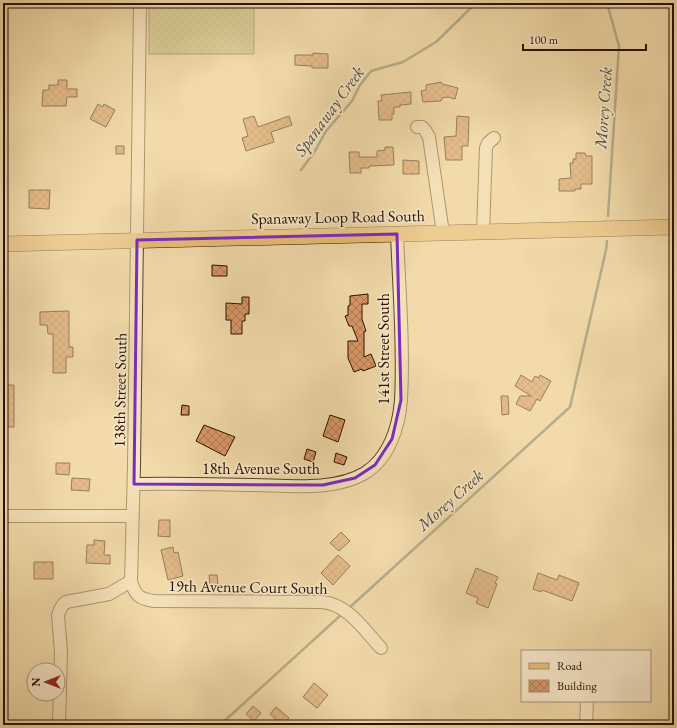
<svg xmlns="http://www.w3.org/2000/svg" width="677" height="728" viewBox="0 0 677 728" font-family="'EB Garamond',serif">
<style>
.grass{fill:url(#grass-dots);stroke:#726742}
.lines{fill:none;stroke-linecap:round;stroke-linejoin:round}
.stream{stroke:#6d7669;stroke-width:2.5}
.building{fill:url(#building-cross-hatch);stroke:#261000}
.minor-casing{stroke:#59422a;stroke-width:14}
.major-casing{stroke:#261000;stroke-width:16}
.minor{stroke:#f7e7c8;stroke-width:12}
.major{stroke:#e9bd75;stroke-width:15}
.marked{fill:none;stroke:#7b2cbf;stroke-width:3;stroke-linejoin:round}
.labels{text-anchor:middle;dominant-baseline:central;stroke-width:3.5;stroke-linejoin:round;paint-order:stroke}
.street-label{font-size:16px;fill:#261000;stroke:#f7e7c8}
.water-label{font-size:17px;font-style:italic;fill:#4f4c3d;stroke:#f7e7c8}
</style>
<defs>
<pattern id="grass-dots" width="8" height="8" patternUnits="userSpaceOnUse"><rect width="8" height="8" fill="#bfbe85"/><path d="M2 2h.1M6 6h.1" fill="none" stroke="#a4a271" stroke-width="1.8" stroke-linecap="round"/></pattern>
<pattern id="building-cross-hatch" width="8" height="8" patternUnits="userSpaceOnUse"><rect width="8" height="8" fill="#d89767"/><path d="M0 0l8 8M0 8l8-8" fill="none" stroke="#af7a52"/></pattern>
</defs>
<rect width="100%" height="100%" fill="#f2daaa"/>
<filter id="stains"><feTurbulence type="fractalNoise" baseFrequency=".005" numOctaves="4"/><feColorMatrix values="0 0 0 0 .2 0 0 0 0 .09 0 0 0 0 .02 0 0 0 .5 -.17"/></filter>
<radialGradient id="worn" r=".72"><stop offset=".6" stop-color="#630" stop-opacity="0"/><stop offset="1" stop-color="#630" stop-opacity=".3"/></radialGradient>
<path class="grass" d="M 149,3 L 254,3 L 254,54 L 149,54 Z"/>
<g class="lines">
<path class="stream" d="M 607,3 L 619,46 L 608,216
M 301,170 L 315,151 L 326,131 L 352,101 L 360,85 L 371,71 L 403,62 L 436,42 L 476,3
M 349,608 L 570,407 L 606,250 L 607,241
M 220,725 L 342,614"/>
</g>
<path class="building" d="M 313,53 L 328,54 L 328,68 L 312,68 L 312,66 L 295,65 L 295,55 L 313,55 Z
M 58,80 L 67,80 L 67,89 L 77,89 L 77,97 L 67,97 L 66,106 L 42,106 L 43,90 L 49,90 L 49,85 L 58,85 Z
M 441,82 L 442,84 L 458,88 L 455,99 L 448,97 L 442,98 L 441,101 L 423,102 L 421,91 L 426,90 L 426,85 Z
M 411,92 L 411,104 L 400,105 L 400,107 L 394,107 L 394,114 L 392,114 L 392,120 L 379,120 L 378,101 L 382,101 L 381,95 Z
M 98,104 L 103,107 L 104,104 L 115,110 L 106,127 L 90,119 Z
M 254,116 L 258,127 L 289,116 L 292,125 L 271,132 L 274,142 L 246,151 L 242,138 L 248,136 L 243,119 Z
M 457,116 L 469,117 L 468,146 L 462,146 L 462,160 L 446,160 L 444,137 L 456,136 Z
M 116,146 L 124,146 L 124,154 L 116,154 Z
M 385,147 L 393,147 L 394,165 L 369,166 L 369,168 L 361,168 L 361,173 L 350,173 L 349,152 L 359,152 L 359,157 L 377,157 L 377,151 L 385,150 Z
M 576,153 L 585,153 L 586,156 L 592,156 L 592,184 L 581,184 L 581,189 L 575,189 L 575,191 L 559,191 L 559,179 L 571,178 L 570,163 L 573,163 L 573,159 L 576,159 Z
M 403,160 L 419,161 L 419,174 L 403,174 Z
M 29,190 L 50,190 L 49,209 L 29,208 Z
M 212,265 L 227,266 L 227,276 L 212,276 Z
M 368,294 L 368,304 L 362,304 L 362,319 L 366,331 L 364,332 L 364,357 L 371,354 L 376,366 L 363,371 L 362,369 L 354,372 L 348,358 L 348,341 L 358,341 L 352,326 L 349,326 L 345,316 L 348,315 L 348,306 L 350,305 L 350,296 Z
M 242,297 L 249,297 L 249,314 L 245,314 L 245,321 L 242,321 L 242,334 L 231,334 L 231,320 L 226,320 L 226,303 L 242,304 Z
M 69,311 L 69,347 L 73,347 L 73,357 L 66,357 L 66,373 L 53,373 L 53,334 L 48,334 L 47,325 L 40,325 L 40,312 Z
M 521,375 L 532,382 L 535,376 L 539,378 L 540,375 L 551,381 L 540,401 L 537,399 L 530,411 L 516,404 L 520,396 L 531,396 L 515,386 Z
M 3,385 L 14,385 L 14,427 L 3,427 Z
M 501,396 L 508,396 L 509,414 L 502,415 Z
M 182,405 L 189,406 L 189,415 L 181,415 Z
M 330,415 L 345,420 L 338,442 L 323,436 Z
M 204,425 L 235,437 L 225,456 L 196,441 Z
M 307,449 L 316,452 L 313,462 L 304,459 Z
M 336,453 L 347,457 L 344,465 L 334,462 Z
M 56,463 L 70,463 L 69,475 L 56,474 Z
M 72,478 L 90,479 L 89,491 L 71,490 Z
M 159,520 L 170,520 L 170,537 L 158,536 Z
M 341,532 L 350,541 L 339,551 L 330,543 Z
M 94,540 L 105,541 L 104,555 L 110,555 L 110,564 L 86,563 L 87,545 L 94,545 Z
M 173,547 L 174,553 L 178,552 L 183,576 L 168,580 L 161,550 Z
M 338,555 L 350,566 L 333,585 L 321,573 Z
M 34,562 L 53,562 L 53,579 L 34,579 Z
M 476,568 L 498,577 L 495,583 L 497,584 L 488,608 L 476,603 L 478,598 L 466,593 Z
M 538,573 L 557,580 L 559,575 L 579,583 L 572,601 L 542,590 L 541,592 L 533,589 Z
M 209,575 L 217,575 L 218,585 L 210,585 Z
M 314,683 L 328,695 L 317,708 L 303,697 Z
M 253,706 L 261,713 L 254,721 L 246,714 Z
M 276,707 L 289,718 L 282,725 L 270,714 Z"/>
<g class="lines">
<defs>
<path id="minor" d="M 140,3 L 134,466 L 131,581 C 135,596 140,599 154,601 L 322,602 C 348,604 364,630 381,648
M 417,127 L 422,127 L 425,130 L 429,137 L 443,233
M 483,232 L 486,148 L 488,143 L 494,138
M 134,484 C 172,483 211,484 249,485 C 284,485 334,492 365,473 C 389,458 399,427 401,400 C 404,346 399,288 397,234
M 3,516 L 132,516
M 59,725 L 61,652 L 58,615 C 60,610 61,605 66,602 L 109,594 L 131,581
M 586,725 L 587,701"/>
<path id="major" d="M 3,244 L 674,227"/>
</defs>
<use href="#minor" class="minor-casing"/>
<use href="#major" class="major-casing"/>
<use href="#minor" class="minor"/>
<use href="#major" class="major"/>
</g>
<path d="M0 0H677V728H0ZM 397,234 L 401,400 L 392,439 L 375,465 L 355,478 L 323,485 L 134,484 L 137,240 Z" fill="#f2daaa" fill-opacity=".55" fill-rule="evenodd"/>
<path class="marked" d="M 397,234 L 401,400 L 392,439 L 375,465 L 355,478 L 323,485 L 134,484 L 137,240 Z"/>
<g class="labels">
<g class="street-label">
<text transform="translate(338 217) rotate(-1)">Spanaway Loop Road South</text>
<text transform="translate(383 349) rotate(-90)">141st Street South</text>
<text transform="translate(120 390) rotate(-89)">138th Street South</text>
<text x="261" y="468">18th Avenue South</text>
<text transform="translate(248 587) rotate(1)">19th Avenue Court South</text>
</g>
<g class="water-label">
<text transform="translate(603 108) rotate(-86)">Morey Creek</text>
<text transform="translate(329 111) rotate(-54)">Spanaway Creek</text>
<text transform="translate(450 500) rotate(-42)">Morey Creek</text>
</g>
</g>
<rect width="677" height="728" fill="none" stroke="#f2daaa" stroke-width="16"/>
<rect x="4" y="4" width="669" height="720" fill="none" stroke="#261000" stroke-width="2"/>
<rect x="8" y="8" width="661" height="712" fill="none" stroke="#261000"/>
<rect x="521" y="650" width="130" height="52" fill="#f7e7c8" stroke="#a39178"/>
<rect x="529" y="663" width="20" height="6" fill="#e9bd75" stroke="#a39178"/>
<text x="557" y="670" font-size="12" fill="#261000">Road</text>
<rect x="529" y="680" width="20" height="12" fill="url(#building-cross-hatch)" stroke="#a39178"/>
<text x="557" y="690" font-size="12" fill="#261000">Building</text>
<g transform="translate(46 682) rotate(270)"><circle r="19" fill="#f7e7c8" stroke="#a39178"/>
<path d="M0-3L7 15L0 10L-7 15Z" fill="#8f2418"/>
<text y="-6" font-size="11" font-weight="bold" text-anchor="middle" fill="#261000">N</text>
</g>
<path d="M523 44v6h123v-6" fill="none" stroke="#261000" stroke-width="2"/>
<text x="529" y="44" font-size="12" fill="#261000" stroke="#f7e7c8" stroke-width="3" paint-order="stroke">100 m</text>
<rect width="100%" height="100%" filter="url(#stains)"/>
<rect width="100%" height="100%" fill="url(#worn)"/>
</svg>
